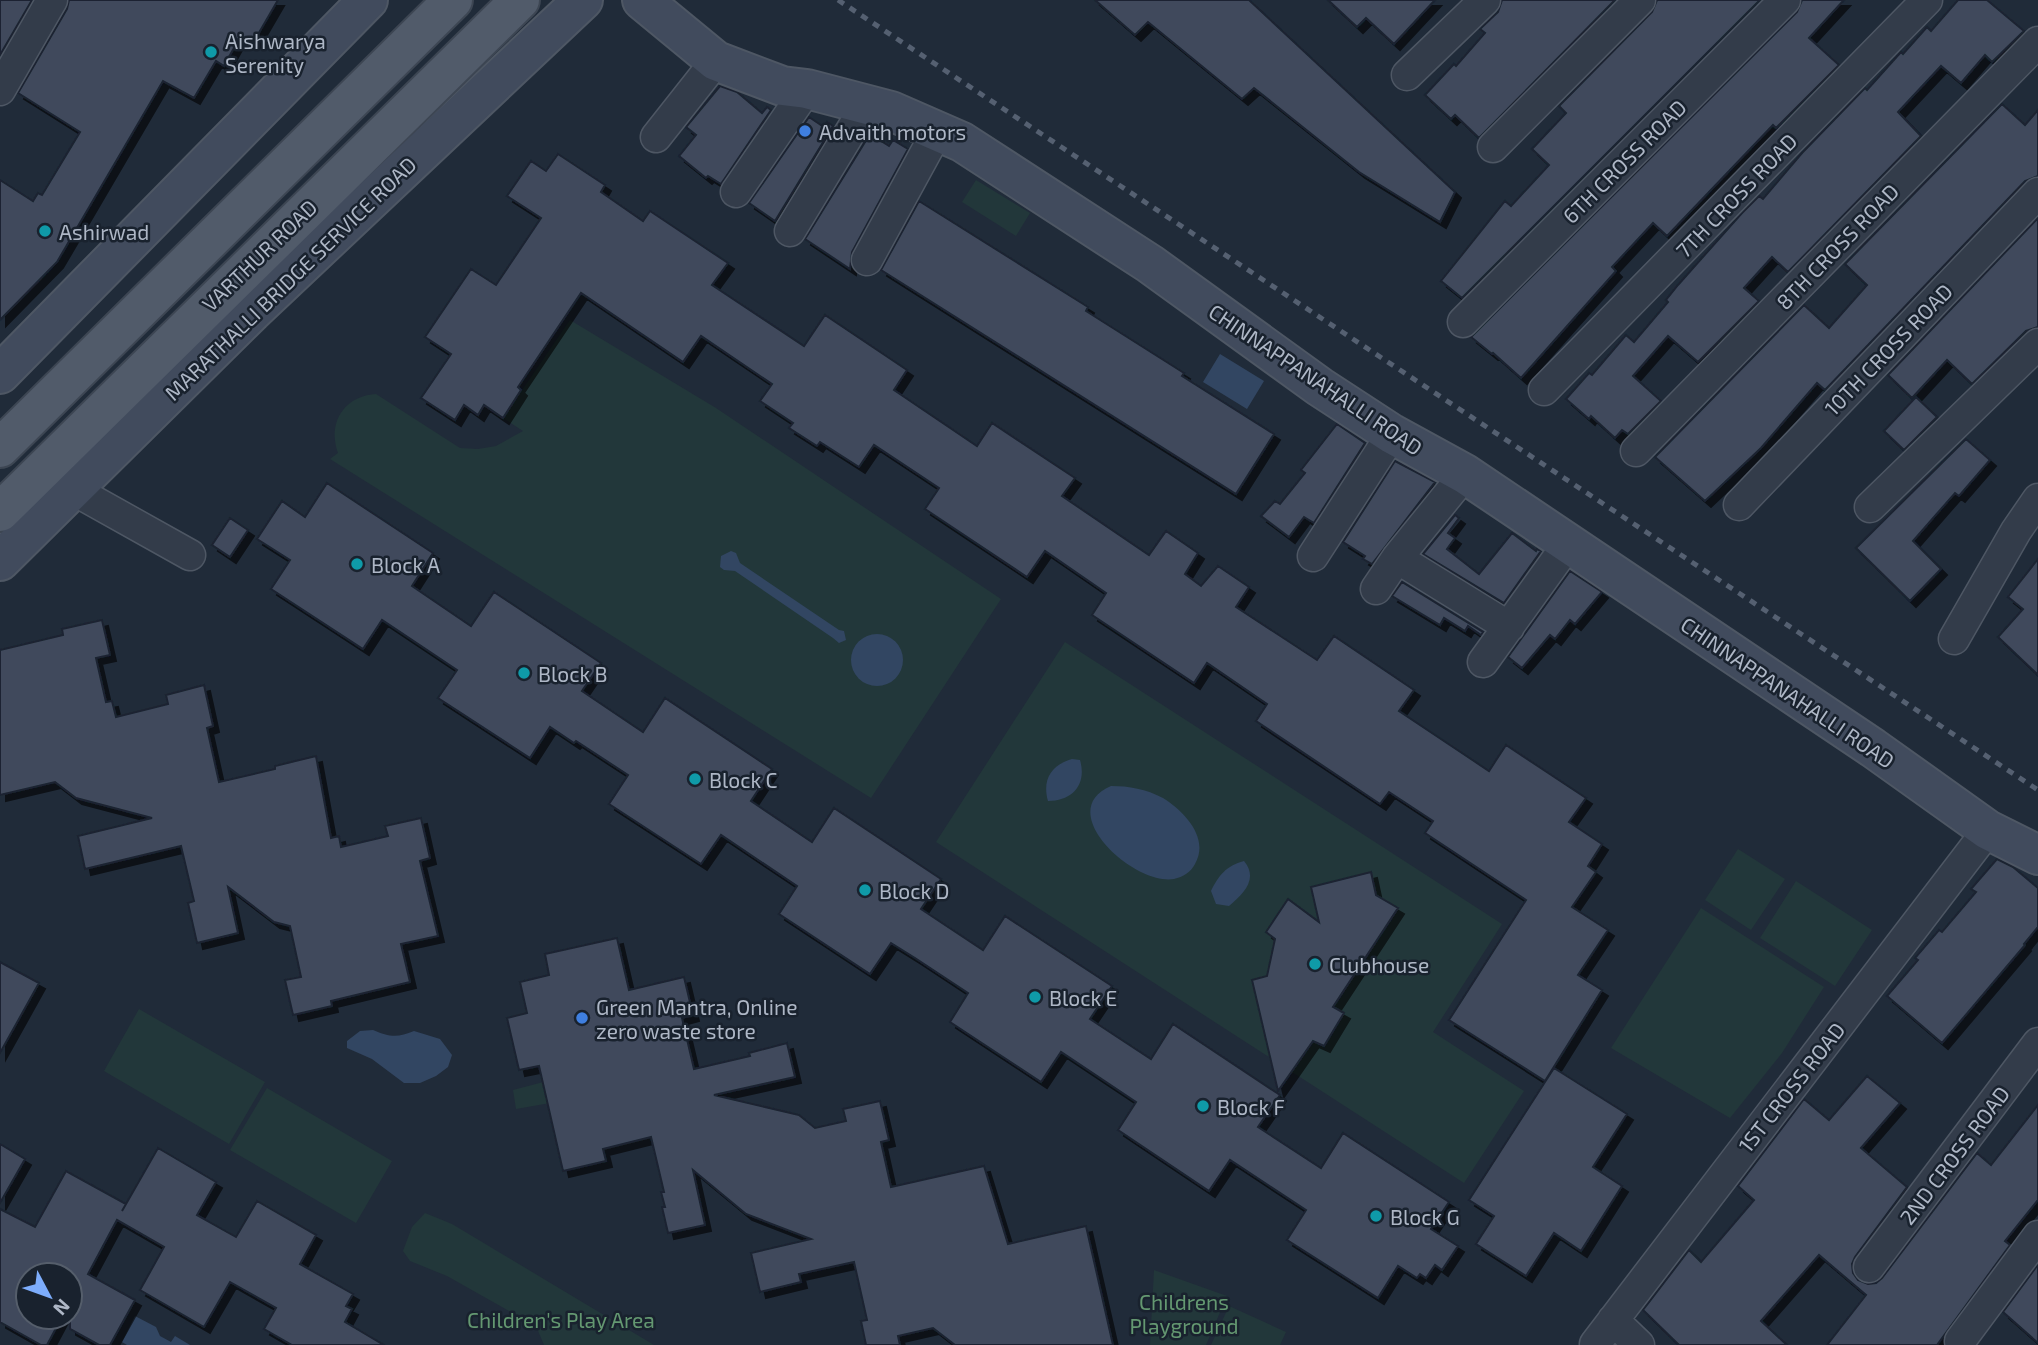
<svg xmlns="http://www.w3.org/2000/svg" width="2038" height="1345" viewBox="0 0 2038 1345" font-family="'Exo 2',sans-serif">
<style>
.green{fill:#22373a}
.water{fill:#324662}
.building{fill:#3f4a5c;stroke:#1b2430;stroke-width:2;filter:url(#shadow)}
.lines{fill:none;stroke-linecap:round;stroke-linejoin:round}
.street-casing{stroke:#4e5764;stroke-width:33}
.secondary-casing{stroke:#4e5764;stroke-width:42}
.primary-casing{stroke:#3d4653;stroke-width:42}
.street{stroke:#333c4a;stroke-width:30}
.secondary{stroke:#414b5d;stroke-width:38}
.primary{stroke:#515b6a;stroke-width:38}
.rail{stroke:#556071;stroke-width:5;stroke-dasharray:7 7;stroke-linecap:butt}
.culture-dot{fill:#0f9aa8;stroke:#19222e;stroke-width:2.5}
.shop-dot{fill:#3f7fe0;stroke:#19222e;stroke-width:2.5}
.labels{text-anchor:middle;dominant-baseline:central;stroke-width:5;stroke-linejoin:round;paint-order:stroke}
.poi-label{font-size:21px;fill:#aeb7c6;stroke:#19222e;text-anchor:start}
.street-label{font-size:21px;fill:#aeb7c6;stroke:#19222e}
.park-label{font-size:21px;fill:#649871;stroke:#19222e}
</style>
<defs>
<filter id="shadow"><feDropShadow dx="6" dy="6" stdDeviation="0" flood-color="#0009"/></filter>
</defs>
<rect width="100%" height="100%" fill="#202b39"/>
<path class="green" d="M 976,180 L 1030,213 L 1016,236 L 962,202 Z
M 570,320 L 716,408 L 1001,599 L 871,798 L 330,459 L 338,453 C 327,423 344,396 376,394 L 460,448 L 478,449 L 496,446 L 523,431 L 503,418 Z
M 1065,642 L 1502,924 L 1433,1032 L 1524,1091 L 1464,1183 L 936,842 Z
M 1738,849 L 1785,879 L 1751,930 L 1705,900 Z
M 1796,881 L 1872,930 L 1835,986 L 1760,938 Z
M 1701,908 L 1824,987 L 1782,1053 L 1730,1118 L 1611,1048 Z
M 139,1009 L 265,1082 L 229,1144 L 104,1071 Z
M 551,1080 L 556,1102 L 516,1109 L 513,1090 Z
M 267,1088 L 392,1161 L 356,1223 L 230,1150 Z
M 425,1213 L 452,1224 L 654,1345 L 544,1345 L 536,1326 L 447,1276 L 410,1261 L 403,1251 L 412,1227 Z
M 1154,1270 L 1227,1296 L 1206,1345 L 1150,1345 Z
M 1229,1306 L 1286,1332 L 1280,1345 L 1211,1345 Z"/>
<path class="water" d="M 1220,354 L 1264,381 L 1247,409 L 1203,382 Z
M 731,551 L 736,553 L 740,563 L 839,630 L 844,631 L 846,640 L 839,643 L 833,638 L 735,571 L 724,570 L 720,567 L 721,556 Z
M851 660a26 26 0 1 1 52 0a26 26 0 1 1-52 0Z
M 1072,759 L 1080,760 C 1087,784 1073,801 1048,801 C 1042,780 1051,765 1072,759 Z
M 1111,786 C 1129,786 1146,789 1163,798 C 1184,811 1210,838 1195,864 C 1191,872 1183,877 1174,879 C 1134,886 1052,811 1111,786 Z
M 1244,861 C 1259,879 1243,894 1229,906 L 1216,904 L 1211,891 C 1219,875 1226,866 1244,861 Z
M 373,1030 C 389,1037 398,1038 414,1031 L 440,1039 L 452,1055 L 448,1067 L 436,1076 L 420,1083 L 404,1083 L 372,1059 L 347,1048 L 347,1041 L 360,1031 Z
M 135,1316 L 156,1327 L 160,1336 L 171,1342 L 175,1336 L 190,1345 L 127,1345 L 122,1342 Z"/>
<path class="building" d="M 0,0 L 32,0 L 0,55 Z
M 69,0 L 278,0 L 253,43 L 240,37 L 224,66 L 216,61 L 194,98 L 163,81 L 57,262 L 0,320 L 0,180 L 33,201 L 38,193 L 42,195 L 80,132 L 18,93 L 67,9 Z
M 1095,0 L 1249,0 L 1455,192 L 1440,222 L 1359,172 L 1254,88 L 1242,99 L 1148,22 L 1135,35 Z
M 1328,0 L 1435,0 L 1394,44 L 1366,18 L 1357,27 Z
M 1502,0 L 1615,0 L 1479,138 L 1455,115 L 1451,119 L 1425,95 L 1454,64 L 1456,66 L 1485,33 L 1480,29 L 1498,12 Z
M 1657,0 L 1760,0 L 1462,298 L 1441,281 L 1505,201 L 1511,206 L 1549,165 L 1532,149 L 1566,113 L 1559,106 L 1652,12 Z
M 1802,0 L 1844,0 L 1809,38 L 1839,65 L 1776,128 L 1773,125 L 1667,236 L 1653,223 L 1612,267 L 1616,271 L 1521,378 L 1493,353 L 1492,354 L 1471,337 L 1797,12 Z
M 1958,0 L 1987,0 L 2024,31 L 1992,62 L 1985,55 L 1961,83 L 1941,66 L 1898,112 L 1921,136 L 1788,272 L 1772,257 L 1744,288 L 1759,301 L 1698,362 L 1668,336 L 1633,376 L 1661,401 L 1628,434 L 1622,430 L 1615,438 L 1591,416 L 1589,419 L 1566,399 L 1589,373 L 1592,375 L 1626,335 L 1634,342 L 1668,302 L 1666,300 L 1678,285 L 1742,213 L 1759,196 L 1763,199 L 1802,153 L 1865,88 L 1867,90 L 1901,52 L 1903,54 L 1927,27 L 1931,31 Z
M 720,86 L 737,92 L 762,113 L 767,107 L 771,110 L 721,184 L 708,176 L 706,178 L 679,156 L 696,135 L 686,127 Z
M 2002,104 L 2025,125 L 2038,110 L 2038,176 L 2025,181 L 1825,390 L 1817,383 L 1761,448 L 1705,501 L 1655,457 L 1804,305 L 1829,328 L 1867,285 L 1845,264 Z
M 809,117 L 824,127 L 827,122 L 833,126 L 775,221 L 749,203 Z
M 870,134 L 889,146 L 893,140 L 908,149 L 852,252 L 850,269 L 805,239 Z
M 558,154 L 605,185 L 601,192 L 643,221 L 650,211 L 728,263 L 712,285 L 804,346 L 825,315 L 907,370 L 894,390 L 977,446 L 992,423 L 1075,478 L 1062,496 L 1149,555 L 1166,531 L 1198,553 L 1185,574 L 1201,586 L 1218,566 L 1249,587 L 1236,607 L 1317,660 L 1334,636 L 1414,690 L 1399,711 L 1489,771 L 1506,745 L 1586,798 L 1569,822 L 1602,844 L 1588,866 L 1596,872 L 1572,907 L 1608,930 L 1578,975 L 1602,990 L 1545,1081 L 1449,1020 L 1526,900 L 1425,833 L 1433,821 L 1389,792 L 1380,804 L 1256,721 L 1267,704 L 1207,663 L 1194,683 L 1092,615 L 1106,593 L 1045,551 L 1027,577 L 925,509 L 939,488 L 874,445 L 859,467 L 820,442 L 817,446 L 789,428 L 793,423 L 760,401 L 772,384 L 701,336 L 683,362 L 581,293 L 518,387 L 521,390 L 503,418 L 484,405 L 478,415 L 464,405 L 455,420 L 421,398 L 451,354 L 425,337 L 471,269 L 496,285 L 541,218 L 507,196 L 531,161 L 546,171 Z
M 919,201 L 1088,307 L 1086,311 L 1184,373 L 1182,376 L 1274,434 L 1236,494 L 881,270 Z
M 2038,218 L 2038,327 L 2026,331 L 1972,384 L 1947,360 L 1912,398 L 1888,375 Z
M 1916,397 L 1937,417 L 1904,450 L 1884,431 Z
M 1337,424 L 1365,443 L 1314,523 L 1304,517 L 1289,537 L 1261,516 L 1275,501 L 1280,504 L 1305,473 L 1301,470 Z
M 1966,439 L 1990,460 L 1959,496 L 1955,493 L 1913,541 L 1941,569 L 1910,601 L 1856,548 Z
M 1395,461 L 1435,482 L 1372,564 L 1363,559 L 1365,556 L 1343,542 Z
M 327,483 L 433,553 L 412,586 L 471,626 L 494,592 L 601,663 L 582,691 L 643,732 L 665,698 L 772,769 L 751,801 L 812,842 L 834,808 L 941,879 L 921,909 L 983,950 L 1005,916 L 1112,986 L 1090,1019 L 1151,1059 L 1173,1024 L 1280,1095 L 1258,1127 L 1321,1168 L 1343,1133 L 1449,1202 L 1431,1229 L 1458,1246 L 1442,1270 L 1435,1265 L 1426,1278 L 1420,1274 L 1417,1278 L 1398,1266 L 1378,1298 L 1287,1240 L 1306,1210 L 1230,1160 L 1209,1191 L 1118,1130 L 1136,1102 L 1061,1052 L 1041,1082 L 950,1022 L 968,993 L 915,958 L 891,943 L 870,974 L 779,914 L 797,886 L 721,835 L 701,864 L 609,804 L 628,775 L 576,741 L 574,743 L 550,727 L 530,758 L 438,698 L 457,670 L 382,620 L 363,649 L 271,589 L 290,560 L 257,539 L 282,501 L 305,517 Z
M 1455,515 L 1459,518 L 1448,533 L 1455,538 L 1447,549 L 1479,574 L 1512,533 L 1536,551 L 1537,549 L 1541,551 L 1504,603 L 1423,554 Z
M 230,518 L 248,530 L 230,557 L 212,545 Z
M 2038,559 L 2038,675 L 1998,637 L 2023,609 L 2008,597 Z
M 1570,571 L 1602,592 L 1575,624 L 1570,620 L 1555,639 L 1550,635 L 1522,668 L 1508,657 Z
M 1402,582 L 1483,632 L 1481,635 L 1468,626 L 1465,631 L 1444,618 L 1440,625 L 1392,596 Z
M 102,620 L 110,655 L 96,658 L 106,702 L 112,701 L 116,717 L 168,704 L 166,695 L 204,685 L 213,726 L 207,728 L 219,782 L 275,769 L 275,766 L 316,756 L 331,838 L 339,836 L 341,847 L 388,836 L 385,826 L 421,818 L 430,858 L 420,861 L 438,936 L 401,944 L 410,982 L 331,1001 L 332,1006 L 293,1015 L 285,980 L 301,977 L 290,926 L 274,922 L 228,887 L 238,933 L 197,943 L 188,903 L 194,901 L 181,846 L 85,869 L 78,836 L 152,818 L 76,798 L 55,782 L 0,795 L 0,650 L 63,635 L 62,629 Z
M 1997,859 L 2013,867 L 2038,888 L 2038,927 L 2024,944 L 2025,945 L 1942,1043 L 1887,996 L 1918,960 L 1915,958 L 1939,930 L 1942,932 L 1976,892 L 1971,889 Z
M 1371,872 L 1376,895 L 1398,908 L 1333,1007 L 1344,1013 L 1324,1046 L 1313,1041 L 1278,1091 L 1252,980 L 1267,976 L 1275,939 L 1266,932 L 1288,899 L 1319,922 L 1311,887 Z
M 617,938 L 629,990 L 684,977 L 693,1015 L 682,1018 L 694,1069 L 750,1056 L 749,1053 L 787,1043 L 795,1077 L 714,1095 L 799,1115 L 815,1128 L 846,1121 L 843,1109 L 880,1101 L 889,1140 L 881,1142 L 891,1187 L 984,1166 L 1008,1244 L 1086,1226 L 1113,1345 L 955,1345 L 933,1328 L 898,1336 L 900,1345 L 866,1345 L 861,1321 L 867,1320 L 854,1262 L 799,1274 L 801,1282 L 760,1292 L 751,1253 L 811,1239 L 746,1214 L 693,1170 L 705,1225 L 668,1233 L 662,1207 L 665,1207 L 661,1192 L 664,1192 L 651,1137 L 603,1149 L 606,1161 L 563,1171 L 539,1066 L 519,1070 L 507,1018 L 527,1013 L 520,982 L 549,975 L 545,954 Z
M 0,962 L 39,983 L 0,1053 Z
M 1554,1068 L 1627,1114 L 1593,1167 L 1622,1186 L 1581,1251 L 1554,1233 L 1526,1276 L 1476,1244 L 1494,1216 L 1469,1200 Z
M 1867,1076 L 1900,1103 L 1861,1148 L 1907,1187 L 1855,1257 L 1852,1264 L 1853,1273 L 1858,1280 L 1868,1284 L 1876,1283 L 1882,1278 L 1977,1153 L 1991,1165 L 2038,1105 L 2038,1200 L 2005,1241 L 2010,1245 L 1937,1345 L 1827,1345 L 1866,1295 L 1819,1255 L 1761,1321 L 1787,1345 L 1679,1345 L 1643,1310 L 1689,1250 L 1701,1262 L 1754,1200 L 1738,1186 L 1804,1099 L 1829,1120 Z
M 0,1144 L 25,1159 L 0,1203 Z
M 158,1148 L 216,1182 L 197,1215 L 236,1237 L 257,1201 L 316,1235 L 300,1264 L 353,1294 L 346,1306 L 352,1309 L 345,1322 L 384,1345 L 292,1345 L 264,1329 L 276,1308 L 230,1282 L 204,1327 L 140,1290 L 164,1247 L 117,1220 L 88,1274 L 135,1300 L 110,1345 L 99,1345 L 70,1329 L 70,1275 L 28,1275 L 28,1317 L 62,1317 L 47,1345 L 41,1345 L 0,1322 L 0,1209 L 35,1227 L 66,1171 L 126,1204 L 122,1211 Z
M 2037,1266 L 2038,1267 L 2038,1343 L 2003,1312 Z"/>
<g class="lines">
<defs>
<path id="street" d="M 1407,75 L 1485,0
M 0,90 L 52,0
M 656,137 L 716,61
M 1493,147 L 1640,0
M 736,192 L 807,89
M 790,231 L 866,106
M 867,260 L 938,130
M 1463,322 L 1785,0
M 1544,390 L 1927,0
M 1636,451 L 2038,42
M 72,489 L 190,555
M 1739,505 L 2038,193
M 1870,507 L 2038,344
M 1313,556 L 1392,434
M 1397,558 L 1509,627
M 1376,589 L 1397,558 L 1465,474
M 1954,639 L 2016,531 L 2038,499
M 1483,662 L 1568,544
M 1869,1267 L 2038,1043
M 1613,1320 L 1639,1345
M 1960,1341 L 2038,1236
M 1595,1344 L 1988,830"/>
<path id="secondary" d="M 642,0 L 716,61 L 782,86 L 807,89 L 891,111 L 962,142 L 1150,264 L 1320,387 L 1392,434 L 1465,474 L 1873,748 L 1988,830 L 2038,855
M 0,374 L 368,0
M 0,561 L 252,312 L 583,0"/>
<path id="primary" d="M 0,448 L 453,0
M 0,512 L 520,0"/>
</defs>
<use href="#street" class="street-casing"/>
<use href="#secondary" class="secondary-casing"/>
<use href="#primary" class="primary-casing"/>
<use href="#street" class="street"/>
<use href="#secondary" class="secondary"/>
<use href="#primary" class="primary"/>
<path class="rail" d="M 838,0 L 2038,790"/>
</g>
<g class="culture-dot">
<circle cx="211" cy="52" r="7"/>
<circle cx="45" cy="231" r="7"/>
<circle cx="357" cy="564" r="7"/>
<circle cx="524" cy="673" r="7"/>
<circle cx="695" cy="779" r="7"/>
<circle cx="865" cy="890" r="7"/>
<circle cx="1315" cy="964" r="7"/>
<circle cx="1035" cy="997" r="7"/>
<circle cx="1203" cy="1106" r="7"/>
<circle cx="1376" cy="1216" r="7"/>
</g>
<g class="shop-dot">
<circle cx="805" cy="131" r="7"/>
<circle cx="582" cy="1018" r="7"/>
</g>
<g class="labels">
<g class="poi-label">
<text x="225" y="40">Aishwarya<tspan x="225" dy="24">Serenity</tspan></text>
<text x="819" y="131">Advaith motors</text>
<text x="59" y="231">Ashirwad</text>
<text x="371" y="564">Block A</text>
<text x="538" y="673">Block B</text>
<text x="709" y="779">Block C</text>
<text x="879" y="890">Block D</text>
<text x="1329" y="964">Clubhouse</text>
<text x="1049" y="997">Block E</text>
<text x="596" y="1006">Green Mantra, Online<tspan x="596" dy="24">zero waste store</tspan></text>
<text x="1217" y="1106">Block F</text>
<text x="1390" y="1216">Block G</text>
</g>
<g class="street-label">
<text transform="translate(1624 161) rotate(-45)">6TH CROSS ROAD</text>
<text transform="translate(1736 195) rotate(-46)">7TH CROSS ROAD</text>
<text transform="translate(1837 246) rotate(-46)">8TH CROSS ROAD</text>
<text transform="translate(259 255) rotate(-44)">VARTHUR ROAD</text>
<text transform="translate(290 278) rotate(-44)">MARATHALLI BRIDGE SERVICE ROAD</text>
<text transform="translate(1888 349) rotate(-46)">10TH CROSS ROAD</text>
<text transform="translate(1316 379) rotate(34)">CHINNAPPANAHALLI ROAD</text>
<text transform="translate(1788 692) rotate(34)">CHINNAPPANAHALLI ROAD</text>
<text transform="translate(1791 1087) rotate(-52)">1ST CROSS ROAD</text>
<text transform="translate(1954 1155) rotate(-53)">2ND CROSS ROAD</text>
</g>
<g class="park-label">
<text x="1184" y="1301">Childrens<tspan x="1184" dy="24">Playground</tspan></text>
<text x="561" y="1319">Children's Play Area</text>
</g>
</g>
<g transform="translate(49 1296) rotate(131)"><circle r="33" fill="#19222e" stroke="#555e6b" stroke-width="2"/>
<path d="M0-5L12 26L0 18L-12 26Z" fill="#7dadfc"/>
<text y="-10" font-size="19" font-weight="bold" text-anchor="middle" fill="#aeb7c6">N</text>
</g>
</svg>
